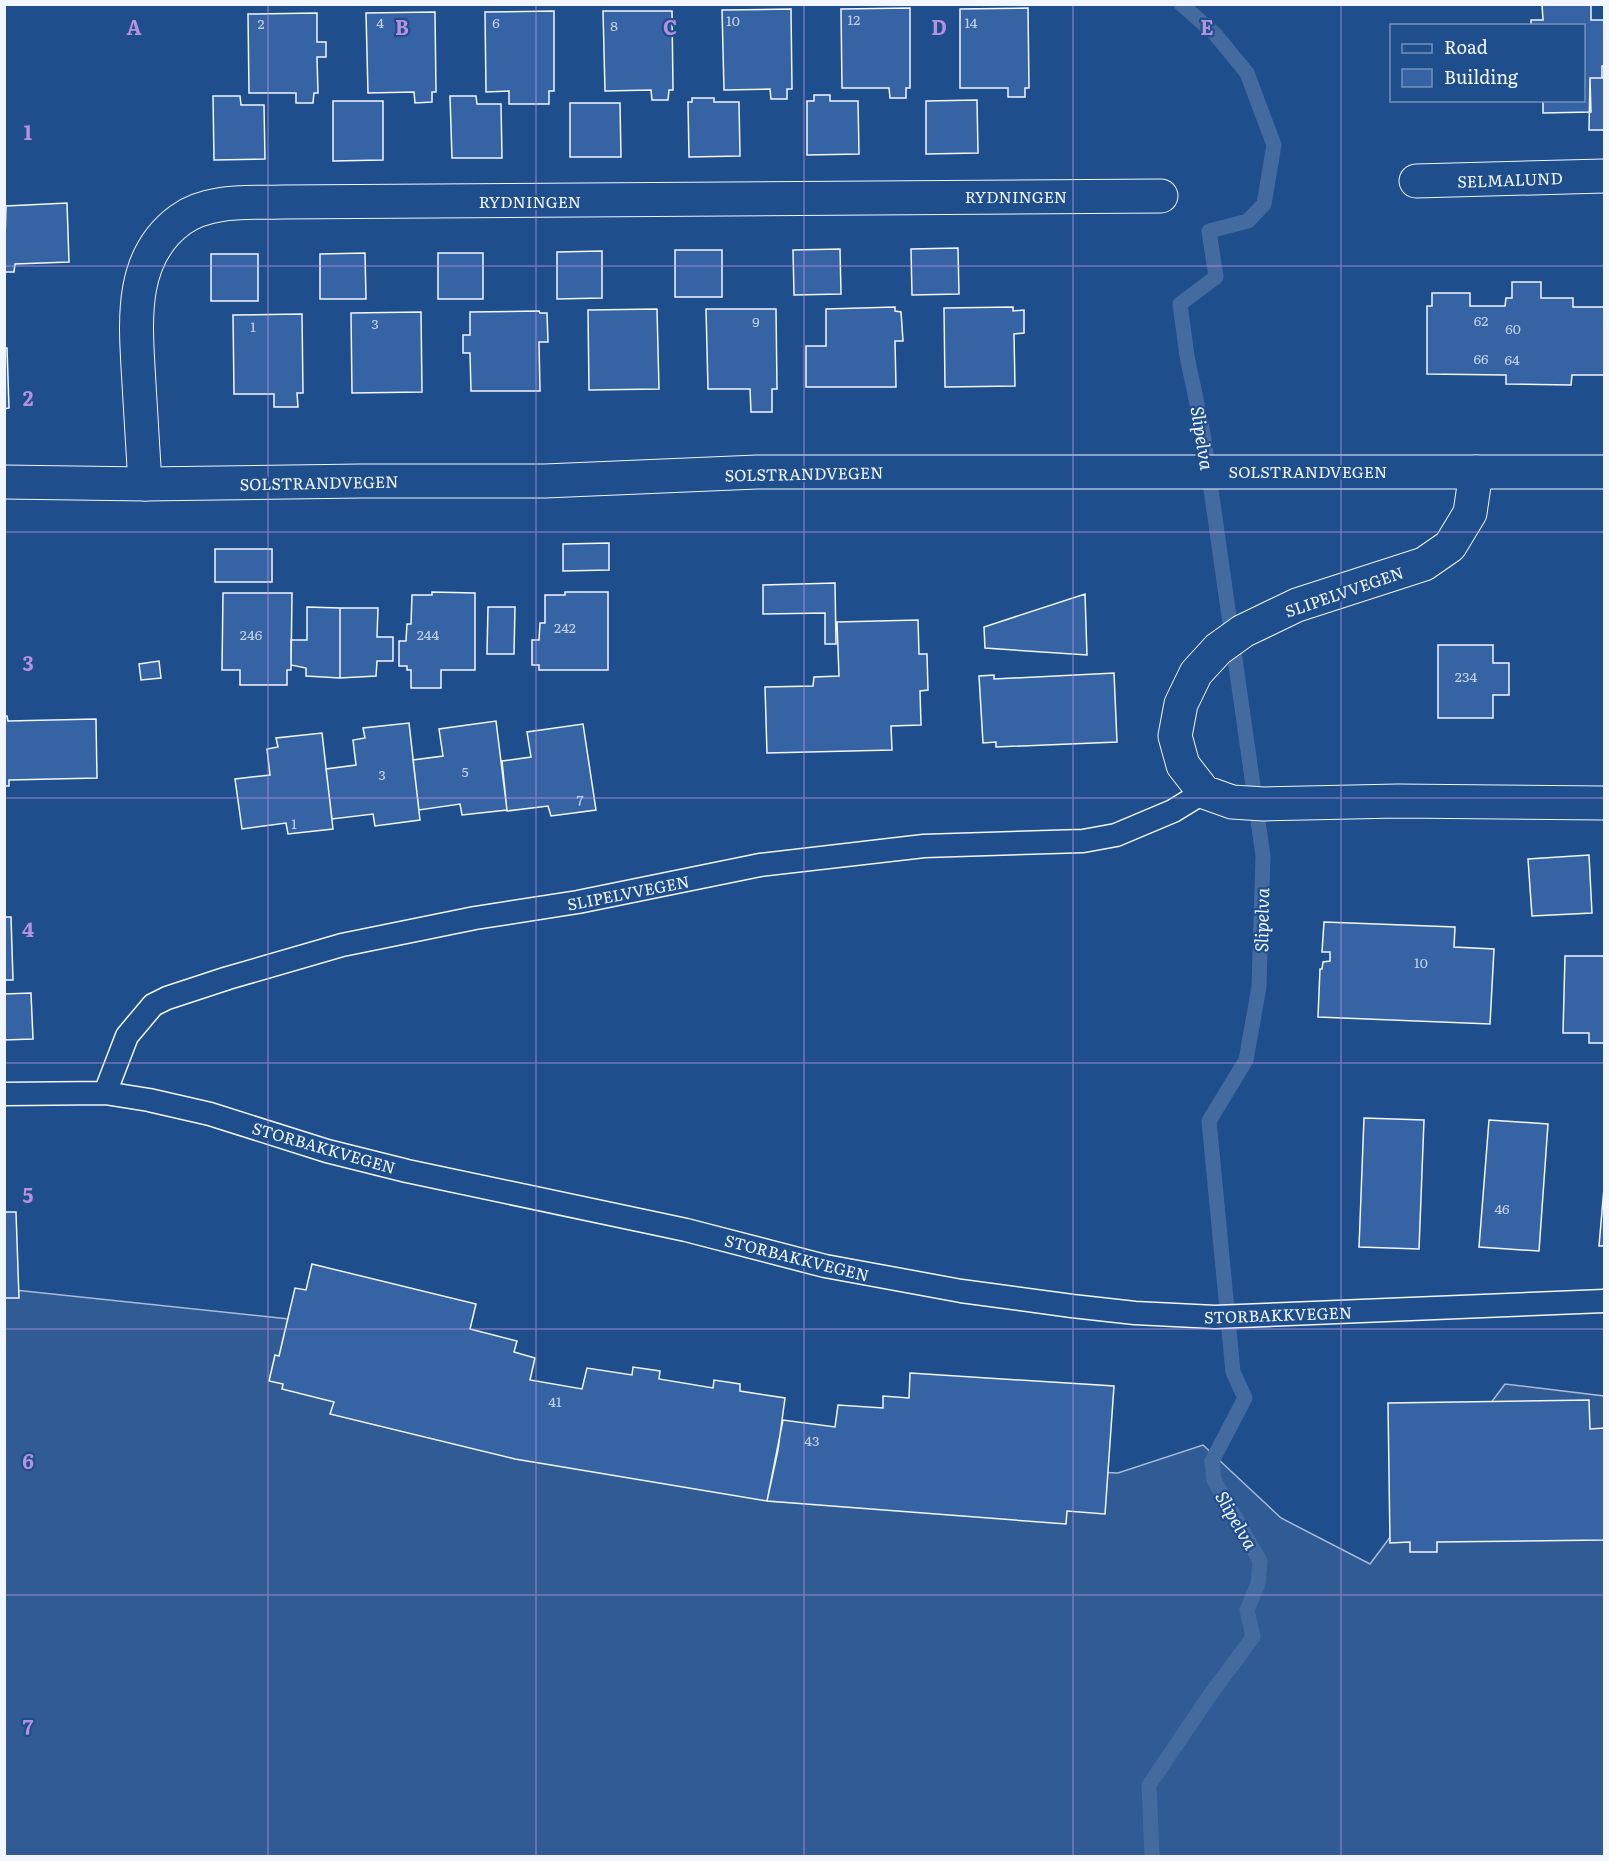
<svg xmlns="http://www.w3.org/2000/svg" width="1609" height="1861" viewBox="0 0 1609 1861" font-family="Literata,serif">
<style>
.built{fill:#305b95;stroke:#a8bbd7;stroke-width:1.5}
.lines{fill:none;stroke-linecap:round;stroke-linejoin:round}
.stream{stroke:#446ba0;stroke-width:15}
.building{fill:#3563a3;stroke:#f2f6ff;stroke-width:1.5}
.service-casing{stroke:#f2f6ff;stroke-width:25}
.minor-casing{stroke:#f2f6ff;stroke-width:35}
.tertiary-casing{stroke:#f2f6ff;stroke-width:35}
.service{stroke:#1f4e8c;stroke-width:22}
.minor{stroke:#1f4e8c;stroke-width:33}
.tertiary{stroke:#1f4e8c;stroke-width:33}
.grid{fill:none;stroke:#b691df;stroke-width:1.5;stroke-opacity:0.55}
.labels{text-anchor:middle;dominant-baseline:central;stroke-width:4.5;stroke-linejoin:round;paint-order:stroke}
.number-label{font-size:14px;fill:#c3d1e8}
.street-label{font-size:16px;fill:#f2f6ff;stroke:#1f4e8c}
.water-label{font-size:18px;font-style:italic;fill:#f2f6ff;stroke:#1f4e8c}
.grid-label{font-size:20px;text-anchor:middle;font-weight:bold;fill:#b691df;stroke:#1f4e8c;stroke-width:4.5;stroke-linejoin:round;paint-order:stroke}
</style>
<rect width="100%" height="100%" fill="#1f4e8c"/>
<path class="built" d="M 5,1289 L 402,1331 L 682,1454 L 1118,1473 L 1203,1445 L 1281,1518 L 1370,1564 L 1505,1384 L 1604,1396 L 1604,1856 L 5,1856 Z"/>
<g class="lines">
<path class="stream" d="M 1152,1856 L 1149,1785 L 1210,1695 L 1253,1637 L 1247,1610 L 1258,1584 L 1260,1561 L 1214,1480 L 1212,1461 L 1245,1398 L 1233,1372 L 1209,1121 L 1246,1060 L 1259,987 L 1263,856 L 1203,433 L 1187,356 L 1180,304 L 1216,277 L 1209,231 L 1248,221 L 1264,204 L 1274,145 L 1247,73 L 1215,34 L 1181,4"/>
</g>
<path class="building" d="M 1542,4 L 1591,4 L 1591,20 L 1604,20 L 1604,66 L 1602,66 L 1602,78 L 1590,78 L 1591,112 L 1543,113 L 1543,100 L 1584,100 L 1584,26 L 1531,26 L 1531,20 L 1543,20 Z
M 910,8 L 910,88 L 906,88 L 906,98 L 890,98 L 889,88 L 842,88 L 841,9 Z
M 1028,8 L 1029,88 L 1025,88 L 1025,97 L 1008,97 L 1008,88 L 960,88 L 960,9 Z
M 791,9 L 792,89 L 787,89 L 787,99 L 771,99 L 770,89 L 724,90 L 722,10 Z
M 554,11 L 554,91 L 549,91 L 549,104 L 509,104 L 509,91 L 486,92 L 485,12 Z
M 603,11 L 672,11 L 673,90 L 669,90 L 668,100 L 652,100 L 651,90 L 605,91 Z
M 435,12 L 436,92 L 432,92 L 432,102 L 415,103 L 414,92 L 368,93 L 366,13 Z
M 317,13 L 317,42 L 326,42 L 326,57 L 317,57 L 318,93 L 314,93 L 313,103 L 296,103 L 296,93 L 249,93 L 248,14 Z
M 1590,78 L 1604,78 L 1604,130 L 1589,130 Z
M 814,95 L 830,95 L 830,101 L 858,101 L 859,154 L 807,155 L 807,101 L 814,101 Z
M 213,96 L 240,96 L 241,105 L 264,105 L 265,159 L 214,160 Z
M 450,96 L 476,96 L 477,104 L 501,104 L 502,158 L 452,158 Z
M 692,98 L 714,98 L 714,102 L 739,102 L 740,156 L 689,157 L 688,102 L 692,102 Z
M 977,100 L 978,153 L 926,154 L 926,101 Z
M 333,101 L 383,101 L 383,160 L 333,161 Z
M 570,103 L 620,103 L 621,157 L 570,157 Z
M 67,203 L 69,262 L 15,264 L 14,272 L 4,272 L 6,206 Z
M 958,248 L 959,294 L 912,295 L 911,249 Z
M 840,249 L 841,294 L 794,295 L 793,250 Z
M 675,250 L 722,250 L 722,297 L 675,297 Z
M 602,251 L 602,298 L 557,299 L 557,252 Z
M 365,253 L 366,299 L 320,299 L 320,254 Z
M 438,253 L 483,253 L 483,299 L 438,299 Z
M 211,254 L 258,254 L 258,301 L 211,301 Z
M 1512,282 L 1541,282 L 1541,298 L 1573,298 L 1573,307 L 1604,307 L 1604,375 L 1572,375 L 1571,385 L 1506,384 L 1506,375 L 1427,374 L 1427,306 L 1432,306 L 1432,293 L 1470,293 L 1470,306 L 1505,306 L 1506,298 L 1512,298 Z
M 895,307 L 895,311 L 901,312 L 903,341 L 895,341 L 896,387 L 806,387 L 806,346 L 826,346 L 826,309 Z
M 1013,307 L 1013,311 L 1024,310 L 1024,333 L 1014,334 L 1015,386 L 945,387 L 944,308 Z
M 657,309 L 659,389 L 589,390 L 588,310 Z
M 706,309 L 776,309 L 777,389 L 772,389 L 772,412 L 751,412 L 750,389 L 708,389 Z
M 539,311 L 540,313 L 547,313 L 548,342 L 539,342 L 540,391 L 471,391 L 470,353 L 463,353 L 463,335 L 470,335 L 470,312 Z
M 421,312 L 422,392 L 352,393 L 351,313 Z
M 302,314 L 303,393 L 297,393 L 298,407 L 274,407 L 274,394 L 234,394 L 233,315 Z
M 4,348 L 7,348 L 9,408 L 4,409 Z
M 609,543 L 609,570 L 563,571 L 563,544 Z
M 215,549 L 272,549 L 272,582 L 215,582 Z
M 835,583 L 836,644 L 825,644 L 825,613 L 763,614 L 763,585 Z
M 432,592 L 475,593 L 475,670 L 441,670 L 441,688 L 411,688 L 411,670 L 407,670 L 407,666 L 399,666 L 399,641 L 406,641 L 407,624 L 411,624 L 412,595 L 432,595 Z
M 565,592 L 608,592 L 608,670 L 539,670 L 539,665 L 532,665 L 532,640 L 539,640 L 540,623 L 545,623 L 545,595 L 565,595 Z
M 223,593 L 292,593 L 291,670 L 287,670 L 287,685 L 240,685 L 240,670 L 222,670 Z
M 1085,594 L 1087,655 L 985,648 L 984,627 Z
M 307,607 L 340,608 L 340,678 L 306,676 L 306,668 L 291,665 L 291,640 L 307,640 Z
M 488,607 L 515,607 L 514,654 L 487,654 Z
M 340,608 L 378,608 L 377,637 L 393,637 L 393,661 L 377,661 L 376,676 L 340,678 Z
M 918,620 L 919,654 L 927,654 L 928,690 L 920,691 L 921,725 L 891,726 L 892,750 L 767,753 L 765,687 L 813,686 L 814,677 L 839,676 L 837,622 Z
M 1438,645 L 1493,645 L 1493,663 L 1509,663 L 1509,695 L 1493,695 L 1493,718 L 1438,718 Z
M 159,661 L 161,678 L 141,680 L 139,664 Z
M 1114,673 L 1117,742 L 996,747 L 996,742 L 983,743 L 979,676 L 994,675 L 994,679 Z
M 4,716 L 7,716 L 8,721 L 96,719 L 97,778 L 9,780 L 9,786 L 4,786 Z
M 496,721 L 507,810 L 462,815 L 460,804 L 419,810 L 413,760 L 443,756 L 439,729 Z
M 409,723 L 420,820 L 375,826 L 373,814 L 332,819 L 326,769 L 356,765 L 353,740 L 365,738 L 363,728 Z
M 583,724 L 596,810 L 551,816 L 548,806 L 507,811 L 502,761 L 531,757 L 527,732 Z
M 322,733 L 333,829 L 288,834 L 286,823 L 242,829 L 235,779 L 270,775 L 267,749 L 278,747 L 276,738 Z
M 1589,855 L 1592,913 L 1532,916 L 1528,859 Z
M 4,917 L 11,917 L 13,980 L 4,980 Z
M 1324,922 L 1455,927 L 1454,947 L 1494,949 L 1490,1024 L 1318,1017 L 1320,969 L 1322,969 L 1323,962 L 1330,961 L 1330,952 L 1322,952 Z
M 1565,956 L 1604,956 L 1604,1043 L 1589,1043 L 1589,1033 L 1563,1033 Z
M 31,993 L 33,1039 L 4,1040 L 4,994 Z
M 1364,1118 L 1424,1120 L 1419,1249 L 1359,1247 Z
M 1489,1120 L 1548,1124 L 1539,1251 L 1479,1247 Z
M 1604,1188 L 1604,1246 L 1599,1246 Z
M 4,1212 L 16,1212 L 19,1298 L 4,1298 Z
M 312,1264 L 476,1304 L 470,1329 L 517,1341 L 514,1352 L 535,1358 L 530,1380 L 582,1389 L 587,1368 L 632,1375 L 633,1367 L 660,1371 L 659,1379 L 713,1388 L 714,1380 L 740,1384 L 740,1391 L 785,1398 L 778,1450 L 767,1501 L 515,1459 L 330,1414 L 334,1402 L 282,1389 L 283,1384 L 269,1381 L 275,1355 L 279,1356 L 295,1288 L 306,1290 Z
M 910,1373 L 1114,1386 L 1105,1514 L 1067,1511 L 1066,1524 L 767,1501 L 783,1420 L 835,1427 L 838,1405 L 883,1408 L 883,1396 L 909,1398 Z
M 1589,1400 L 1590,1429 L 1604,1428 L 1604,1540 L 1437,1542 L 1437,1552 L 1410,1552 L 1410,1542 L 1390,1543 L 1388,1403 Z"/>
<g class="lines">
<defs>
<path id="service" d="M 105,1093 L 127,1036 L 153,1005 L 167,998 L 228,978 L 342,945 L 475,918 L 578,902 L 760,865 L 924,846 L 1083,841 L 1116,835 L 1173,811 L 1204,792
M 4,1094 L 105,1093 L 149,1100 L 210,1114 L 327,1151 L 407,1171 L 686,1230 L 825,1266 L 961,1291 L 1072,1306 L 1135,1313 L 1215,1317 L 1604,1301"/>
<path id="minor" d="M 1416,181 L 1604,176
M 1476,472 L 1470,513 L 1450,546 L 1424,564 L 1297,605 L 1243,631 L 1218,649 L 1196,673 L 1181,704 L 1175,736 L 1183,765 L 1204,792 L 1232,802 L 1264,804 L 1398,801 L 1604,803
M 145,484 C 143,451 141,418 139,384 C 136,327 127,259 180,220 C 208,199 250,203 282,202 L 1161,196"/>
<path id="tertiary" d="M 4,482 L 145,484 L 361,481 L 545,481 L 757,472 L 1604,472"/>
</defs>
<use href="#service" class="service-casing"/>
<use href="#minor" class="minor-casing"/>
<use href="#tertiary" class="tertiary-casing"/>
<use href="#service" class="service"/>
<use href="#minor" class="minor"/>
<use href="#tertiary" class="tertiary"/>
</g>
<path class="grid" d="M 268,4 L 268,1856M 536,4 L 536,1856M 804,4 L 804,1856M 1073,4 L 1073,1856M 1341,4 L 1341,1856M 4,266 L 1604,266M 4,532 L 1604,532M 4,798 L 1604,798M 4,1063 L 1604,1063M 4,1329 L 1604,1329M 4,1595 L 1604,1595"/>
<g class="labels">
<g class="number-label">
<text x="854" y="19">12</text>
<text x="733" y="20">10</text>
<text x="380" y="22">4</text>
<text x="496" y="22">6</text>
<text x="971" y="22">14</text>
<text x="261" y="23">2</text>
<text x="614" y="25">8</text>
<text x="1481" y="320">62</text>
<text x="756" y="321">9</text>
<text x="375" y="323">3</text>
<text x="253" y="326">1</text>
<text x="1513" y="328">60</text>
<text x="1481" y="358">66</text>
<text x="1512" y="359">64</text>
<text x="565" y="627">242</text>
<text x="251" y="634">246</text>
<text x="428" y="634">244</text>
<text x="1466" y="676">234</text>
<text x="465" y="771">5</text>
<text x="382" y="774">3</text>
<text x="580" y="799">7</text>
<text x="294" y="823">1</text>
<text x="1421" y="962">10</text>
<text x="1502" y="1208">46</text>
<text x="555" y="1401">41</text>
<text x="812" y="1440">43</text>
</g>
<g class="street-label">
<text transform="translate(1510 179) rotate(-2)">SELMALUND</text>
<text x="1016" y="196">RYDNINGEN</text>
<text x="530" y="201">RYDNINGEN</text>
<text x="1308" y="471">SOLSTRANDVEGEN</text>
<text transform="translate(804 473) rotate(-1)">SOLSTRANDVEGEN</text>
<text transform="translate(319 482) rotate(-1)">SOLSTRANDVEGEN</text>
<text transform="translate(1344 591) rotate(-19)">SLIPELVVEGEN</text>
<text transform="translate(628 892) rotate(-11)">SLIPELVVEGEN</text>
<text transform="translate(324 1147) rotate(16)">STORBAKKVEGEN</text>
<text transform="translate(797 1257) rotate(14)">STORBAKKVEGEN</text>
<text transform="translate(1278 1314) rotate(-2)">STORBAKKVEGEN</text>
</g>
<g class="water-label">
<text transform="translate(1203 438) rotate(81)">Slipelva</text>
<text transform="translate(1261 920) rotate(-89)">Slipelva</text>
<text transform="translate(1237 1520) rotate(60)">Slipelva</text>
</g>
</g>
<g class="grid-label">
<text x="134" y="35">A</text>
<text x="402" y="35">B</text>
<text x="670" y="35">C</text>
<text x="939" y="35">D</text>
<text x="1207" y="35">E</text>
<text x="28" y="140">1</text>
<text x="28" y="406">2</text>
<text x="28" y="671">3</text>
<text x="28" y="937">4</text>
<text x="28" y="1203">5</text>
<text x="28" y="1469">6</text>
<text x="28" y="1735">7</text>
</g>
<rect width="1609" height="1861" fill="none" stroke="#f2f6ff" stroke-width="12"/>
<rect x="1390" y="24" width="195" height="78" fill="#1f4e8c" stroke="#7391ba" stroke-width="1.5"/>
<rect x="1402" y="44" width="30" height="9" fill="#1f4e8c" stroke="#7391ba" stroke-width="1.5"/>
<text x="1444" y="54" font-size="18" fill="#f2f6ff">Road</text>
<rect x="1402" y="69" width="30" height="18" fill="#3563a3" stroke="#7391ba" stroke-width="1.5"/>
<text x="1444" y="84" font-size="18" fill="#f2f6ff">Building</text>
</svg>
